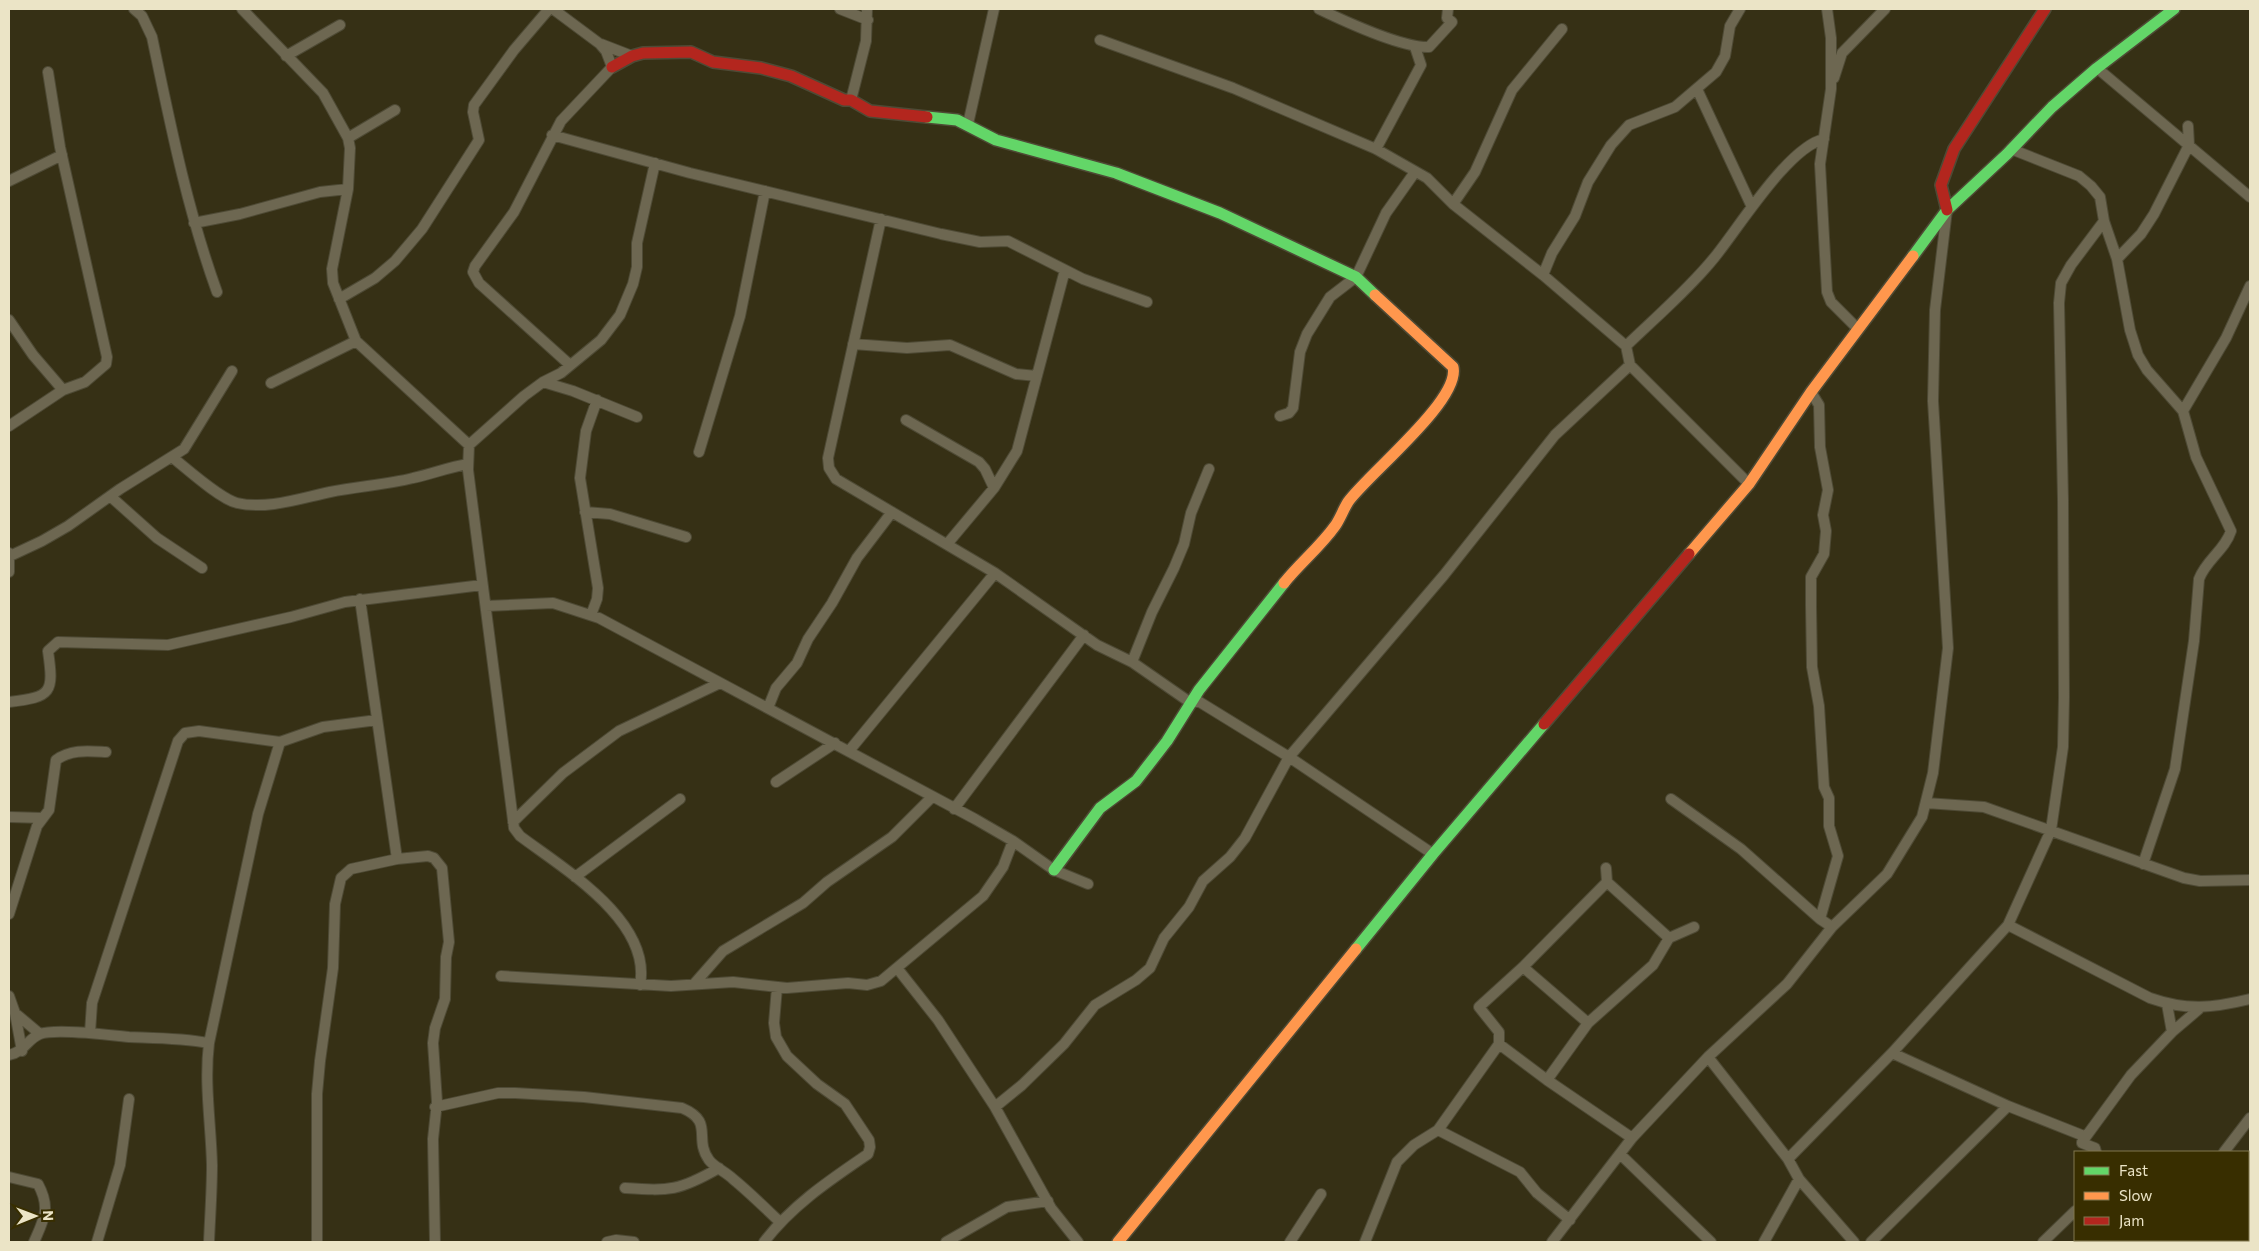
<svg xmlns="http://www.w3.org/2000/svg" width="2259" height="1251" viewBox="0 0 2259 1251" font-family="Commissioner,sans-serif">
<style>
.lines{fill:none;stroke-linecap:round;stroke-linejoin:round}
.street-casing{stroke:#4e4a35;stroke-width:12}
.fast-casing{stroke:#4e4a35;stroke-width:14}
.slow-casing{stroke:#4e4a35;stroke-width:14}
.jam-casing{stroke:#4e4a35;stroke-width:14}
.street{stroke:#6d6751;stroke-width:10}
.fast{stroke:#63d668;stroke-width:11}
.slow{stroke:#ff974d;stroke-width:11}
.jam{stroke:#b3261e;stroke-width:11}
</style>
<rect width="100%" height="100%" fill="#363015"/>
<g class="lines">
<defs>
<path id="street" d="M 134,9 L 142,16 L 152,37 C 170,123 187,209 217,292
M 242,9 L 323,93 L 348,138 L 350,148 L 348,189 L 332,269 L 333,283 L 356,341 L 469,445 L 468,470 L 514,828 L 520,836 C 564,869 652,921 640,985
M 553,9 L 600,44 L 606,51 L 612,67 L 561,121 L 514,212 L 475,266 L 473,272 L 479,283 L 570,365
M 840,9 L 868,20
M 1319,9 C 1344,21 1403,48 1429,47 L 1452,22 L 1447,18 L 1448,9
M 1827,9 L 1831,38 L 1831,89 L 1820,164 L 1827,292 L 1831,302 L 1858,329
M 1100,40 L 1233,88 L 1376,149 L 1427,178 L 1453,204 L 1543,275 L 1626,346 L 1630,365 L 1749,484
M 601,44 L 632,56
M 286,56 L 340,25
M 2097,68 L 2250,197
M 1834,78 L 1842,53 L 1885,9
M 1697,89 L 1751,205
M 851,100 L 866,41 L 867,9
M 968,124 L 994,9
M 552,135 L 690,173 L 941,234 L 980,242 L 1008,241 L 1083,279 L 1147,302
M 348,138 L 395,110
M 1376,149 L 1421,65 L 1415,47
M 2011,149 L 2079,176 L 2091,186 L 2100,197 L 2104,221 L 2117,259 L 2130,330 L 2138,355 L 2147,370 L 2183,411 L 2196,457 L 2231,531 C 2225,550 2206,560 2199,579 L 2194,641 L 2175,769 L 2143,864
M 9,181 L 62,155
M 1453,204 L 1475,172 L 1512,90 L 1562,29
M 881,219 L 828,458 L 829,468 L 836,479 L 995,573 L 1097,645 L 1132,662 L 1191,703 L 1198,701 L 1289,757 L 1433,854
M 194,223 L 240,214 L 320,192 L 348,189
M 2117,259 L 2141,234 L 2154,214 L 2189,145 L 2188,126
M 1543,275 L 1552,253 L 1575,216 L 1588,182 L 1611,145 L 1629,125 L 1675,107 L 1716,72 L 1725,56 L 1730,26 L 1740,9
M 339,299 L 375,278 L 395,261 L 422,229 L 479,140 L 473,112 L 474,105 L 514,50 L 549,9
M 9,320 L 33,355 L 63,390
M 853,344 L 907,348 L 950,345 L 1016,374 L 1037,376
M 1626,346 C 1655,318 1689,289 1714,258 C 1738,229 1788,147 1824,139
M 543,382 L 573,391 L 637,417
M 271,383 L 356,341
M 1811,392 L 1819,405 L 1820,447 L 1828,490 L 1823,515 L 1826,531 L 1824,554 L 1811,577 L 1811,606 L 1812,667 L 1819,706 L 1824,787 L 1829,798 L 1829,826 L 1838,856 L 1820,919 L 1832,927
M 2183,411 L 2226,338 L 2250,286
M 1280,416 L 1289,413 L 1293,408 L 1300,352 L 1307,334 L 1330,297 L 1356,277 L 1386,213 L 1415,172
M 906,420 L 979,462 L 985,469 L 994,488
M 9,426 L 63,390 L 85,382 L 106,364 L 107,357 L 60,147 L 48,72
M 469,445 L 524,396 L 543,382 L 561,373 L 601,340 L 620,315 L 633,284 L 637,267 L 637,243 L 655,163
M 699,452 L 740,316 L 765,191
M 172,457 C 186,468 220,499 237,503 C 267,510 301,498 330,492 C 358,486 386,485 413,478 C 432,474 449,467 468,464
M 110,496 L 157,538 L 202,568
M 585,512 L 610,514 L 686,537
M 948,543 L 994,488 L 1017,451 L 1065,270
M 9,553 L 9,572
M 10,556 L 42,541 L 68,526 L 120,489 L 184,449 L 232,371
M 360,599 L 397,859
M 486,606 L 553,603 L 599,618 L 975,819 L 1013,841 L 1054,870 L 1088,884
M 591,615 L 597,599 L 598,588 L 580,478 L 586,431 L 597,400
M 1132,662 L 1152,612 L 1174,568 L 1184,544 L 1191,513 L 1209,469
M 9,702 C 52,697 54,693 48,651 L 58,642 L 168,645 L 291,617 L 345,602 L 482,585
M 768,708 L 776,688 L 797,663 L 808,639 L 832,603 L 857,558 L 892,512
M 849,751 L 995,573
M 776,782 L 835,743
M 1671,799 L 1741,849 L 1820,919
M 1926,803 L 1984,807 L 2184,878 L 2200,881 L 2250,880
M 954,809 L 1084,635
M 9,817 L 43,818
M 513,822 L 563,773 L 619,731 L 720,683
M 575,877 L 680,799
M 1607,882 L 1669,938
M 9,914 L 37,826 L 49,810 L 56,760 C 71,749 88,751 106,752
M 2008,925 L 2150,998 C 2187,1011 2213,1008 2250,999
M 1523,967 L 1588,1023
M 897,968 L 938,1020 L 995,1107
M 501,976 L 671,986 L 733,982 L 787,988 L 848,983 L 867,985 L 881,981 L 983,896 L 1003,867 L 1013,841
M 694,984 L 723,951 L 803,903 L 827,882 L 892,837 L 932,797
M 9,996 L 15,1013 L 22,1051
M 2167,1004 L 2172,1032
M 15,1013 L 40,1034
M 90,1033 L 92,1003 L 178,741 L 185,733 L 199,731 L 280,742 L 323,727 L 377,720
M 1499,1044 L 1547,1080 L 1632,1138
M 1892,1053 L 2008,1106 L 2084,1136 L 2082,1143
M 9,1055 C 26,1051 27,1039 40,1034 C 55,1028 110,1035 129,1037 C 156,1038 182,1038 209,1043
M 1708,1057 L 1788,1159 L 1799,1179 L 1854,1242
M 1547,1080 L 1588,1023 L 1653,965 L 1669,938 L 1694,927
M 435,1107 L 498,1093 L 515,1093 L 584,1097 L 682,1108 C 715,1122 693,1138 709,1160 C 714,1167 726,1172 733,1179 C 749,1192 764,1207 780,1222
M 1438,1130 L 1520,1172 L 1537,1193 L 1570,1220
M 2082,1142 L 2131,1075 L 2172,1032 L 2199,1009
M 2082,1143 L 2095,1148 L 2096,1152
M 2224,1152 L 2250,1118
M 1621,1155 L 1711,1242
M 1788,1159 L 1892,1053 L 2008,925 L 2051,830 L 2063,747 L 2064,697 L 2063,500 L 2059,303 L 2061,283 L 2071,265 L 2104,221
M 9,1177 L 38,1184 C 51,1208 44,1219 34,1242
M 625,1188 C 670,1191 679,1191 719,1168
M 97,1242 L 120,1165 L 129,1099
M 209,1242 C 210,1217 212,1191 212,1165 C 211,1124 204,1084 209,1043 L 258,814 L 280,742
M 317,1242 L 317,1094 L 320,1061 L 333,968 L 335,904 L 341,878 L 351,869 L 397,859 L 428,856 L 434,858 L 442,868 L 449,942 L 446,957 L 445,999 L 435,1028 L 433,1043 L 437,1102 L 433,1139 L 435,1242
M 607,1242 L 616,1240 L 634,1242
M 764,1242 C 792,1205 830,1180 868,1154 L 870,1147 L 869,1140 L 845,1104 L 817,1084 L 787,1056 L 776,1037 L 774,1023 L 777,987
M 946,1242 L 1007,1207 L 1048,1201
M 1078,1242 L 1051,1208 L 995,1107 L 1022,1085 L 1064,1044 L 1095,1005 L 1136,980 L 1150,968 L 1164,938 L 1189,907 L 1203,881 L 1230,857 L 1245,838 L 1289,757 L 1444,575 L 1555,435 L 1630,365
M 1290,1242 L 1321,1194
M 1365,1242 L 1397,1162 L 1414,1145 L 1438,1130 L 1499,1044 L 1499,1032 L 1479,1007 L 1523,967 L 1607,882 L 1606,868
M 1552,1242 L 1632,1138 L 1708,1057 L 1787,984 L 1832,927 L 1887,874 L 1922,817 L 1933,773 L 1948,648 L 1933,401 L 1935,310 L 1947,210
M 1764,1242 L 1799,1179
M 1871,1242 L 2008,1106
M 2043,1242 L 2075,1211
M 2209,1242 L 2212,1240"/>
<path id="fast" d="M 927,117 L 957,120 L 996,140 L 1116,173 L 1220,213 L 1356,277 L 1375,295
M 1913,256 L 1947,210 L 2007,154 L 2052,107 L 2097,68 L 2174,9
M 1054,870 L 1100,808 L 1136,781 L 1167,741 L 1199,690 L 1284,583
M 1356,949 L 1433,854 L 1544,724"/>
<path id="slow" d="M 1689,554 L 1749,484 L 1811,392 L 1913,256
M 1284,583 C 1300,563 1320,547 1335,526 C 1340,519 1343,510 1348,502 C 1367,475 1461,400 1453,367 L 1375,295
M 1118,1242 L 1356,949"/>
<path id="jam" d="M 612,67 L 632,56 L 643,53 L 691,52 L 713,62 L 761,68 L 791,76 L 844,100 L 851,100 L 870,111 L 927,117
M 1947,210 L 1941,185 L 1954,149 L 2045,9
M 1544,724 L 1689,554"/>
</defs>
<use href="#street" class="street-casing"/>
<use href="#fast" class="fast-casing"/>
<use href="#slow" class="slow-casing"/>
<use href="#jam" class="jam-casing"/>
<use href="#street" class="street"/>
<use href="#fast" class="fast"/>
<use href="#slow" class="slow"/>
<use href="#jam" class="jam"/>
</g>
<rect width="2259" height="1251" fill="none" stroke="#ebe4c6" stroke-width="20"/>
<rect x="2074" y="1151" width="175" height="90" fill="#382e00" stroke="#80774f"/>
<rect x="2084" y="1167" width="25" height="8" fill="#63d668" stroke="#80774f"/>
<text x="2119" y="1176" font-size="15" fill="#ebe4c6">Fast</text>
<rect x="2084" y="1192" width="25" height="8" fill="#ff974d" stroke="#80774f"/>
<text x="2119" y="1201" font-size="15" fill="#ebe4c6">Slow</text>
<rect x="2084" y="1217" width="25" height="8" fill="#b3261e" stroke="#80774f"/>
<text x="2119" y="1226" font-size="15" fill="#ebe4c6">Jam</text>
<g transform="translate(35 1216) rotate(89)" stroke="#382e00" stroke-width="4" paint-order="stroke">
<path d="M0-4L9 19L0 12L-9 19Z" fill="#ebe4c6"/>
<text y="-8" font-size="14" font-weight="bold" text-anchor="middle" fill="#ebe4c6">N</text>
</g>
</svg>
